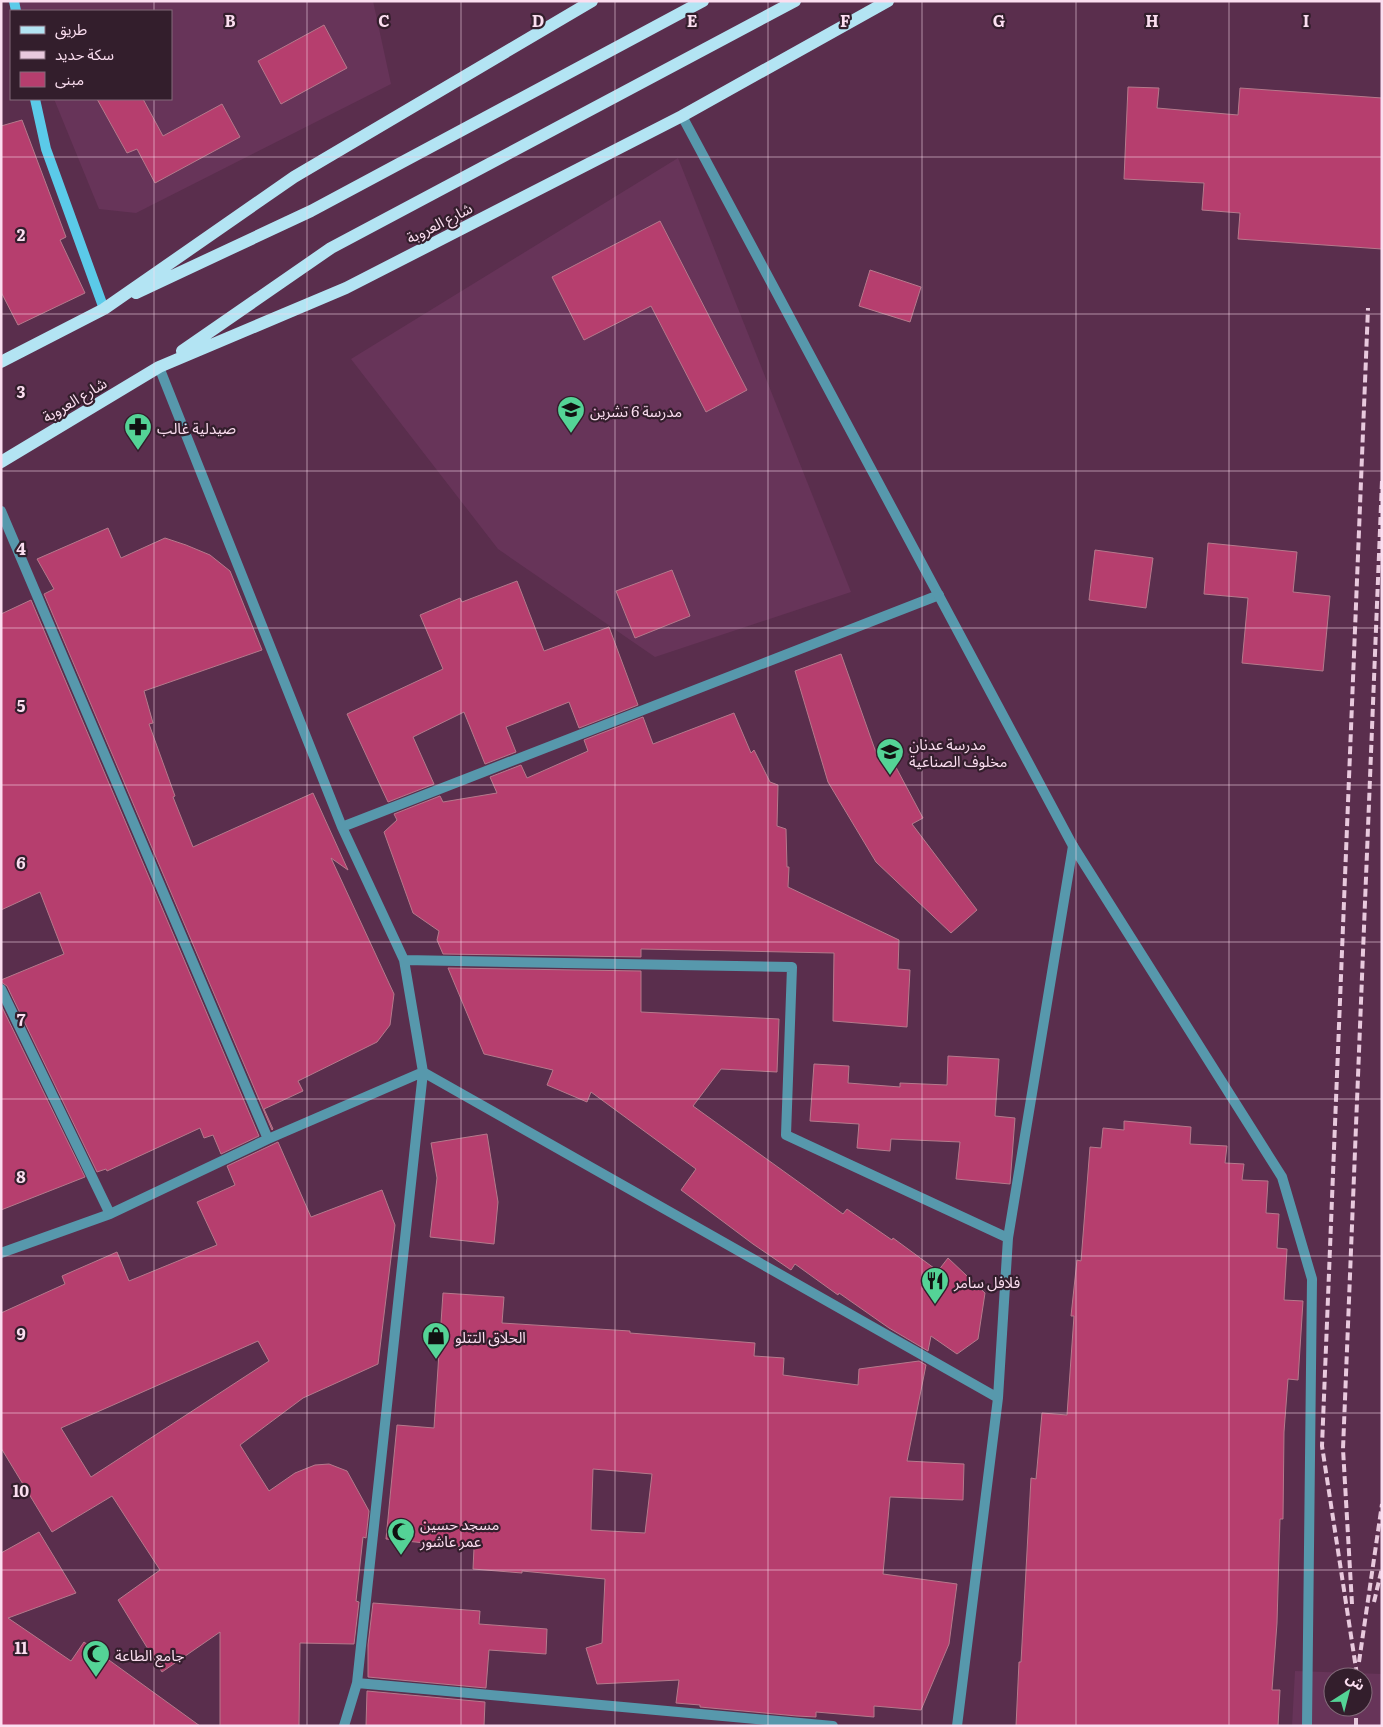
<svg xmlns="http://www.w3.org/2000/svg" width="1383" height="1727" viewBox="0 0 1383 1727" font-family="Literata,'Noto Sans Arabic',serif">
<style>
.built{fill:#673459;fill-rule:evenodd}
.building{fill:#b63e6e;stroke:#b5798c;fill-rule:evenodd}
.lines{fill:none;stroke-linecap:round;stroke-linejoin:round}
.minor{stroke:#5798ac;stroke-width:10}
.tertiary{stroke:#5798ac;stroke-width:10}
.secondary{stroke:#5bcae9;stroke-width:10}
.primary{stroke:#b3e4f3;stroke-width:12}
.rail{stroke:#e8c9dd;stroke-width:4;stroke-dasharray:8 4;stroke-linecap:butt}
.grid{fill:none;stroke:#fbdef0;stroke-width:1;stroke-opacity:0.55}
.labels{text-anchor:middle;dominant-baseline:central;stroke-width:4.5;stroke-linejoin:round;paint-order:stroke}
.street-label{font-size:15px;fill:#fbdef0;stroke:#331e2c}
.poi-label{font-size:15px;fill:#fbdef0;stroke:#331e2c;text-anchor:start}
.grid-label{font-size:16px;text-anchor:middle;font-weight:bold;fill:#fbdef0;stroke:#331e2c;stroke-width:4.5;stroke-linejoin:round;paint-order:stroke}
</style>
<rect width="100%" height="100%" fill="#5a2e4d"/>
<path class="built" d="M 15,1 L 373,1 L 391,84 L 136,213 L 99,209 L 54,99 L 171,99 L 171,11 L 19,11 Z
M 678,158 L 851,592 L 655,657 L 498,549 L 351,359 Z
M 1295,1671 L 1382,1674 L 1382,1726 L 1292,1726 ZM 1333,1677 L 1363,1677 L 1363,1707 L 1333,1707 Z"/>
<path class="building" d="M 324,25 L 347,68 L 281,104 L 258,61 Z
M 1128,87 L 1159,88 L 1157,108 L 1238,115 L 1240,88 L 1382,98 L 1382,249 L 1238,239 L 1240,213 L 1202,210 L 1204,183 L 1124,179 Z
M 97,99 L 143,99 L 163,136 L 222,104 L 240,137 L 155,183 L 137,149 L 127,153 Z
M 22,120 L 66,237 L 60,240 L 85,293 L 18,325 L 1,292 L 1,126 Z
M 660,221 L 747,390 L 706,412 L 651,306 L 584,340 L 552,277 Z
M 870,270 L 921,287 L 910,322 L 859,306 Z
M 108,528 L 121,558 L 165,538 L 186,545 L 210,555 L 230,571 L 262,650 L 144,691 L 153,723 L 149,724 L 175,796 L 173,797 L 193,847 L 313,793 L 348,870 L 331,858 L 394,994 L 390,1025 L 377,1042 L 298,1081 L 303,1091 L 264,1109 L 273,1129 L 272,1130 L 44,594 L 54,589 L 37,559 Z
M 1208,543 L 1297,552 L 1293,592 L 1330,596 L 1323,671 L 1242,663 L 1248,598 L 1204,594 Z
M 1095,550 L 1153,558 L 1146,608 L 1089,600 Z
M 672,570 L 690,616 L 635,638 L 616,591 Z
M 517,581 L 544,651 L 609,627 L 638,705 L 579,728 L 569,702 L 506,727 L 516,752 L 485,764 L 464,712 L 413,737 L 434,784 L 388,802 L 347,714 L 443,669 L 420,615 L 460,598 L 462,602 Z
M 31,600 L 259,1136 L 221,1154 L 213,1135 L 204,1138 L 200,1128 L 107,1171 L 106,1169 L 97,1172 L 7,986 L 1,982 L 1,980 L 64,954 L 40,892 L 1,910 L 1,614 Z
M 841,654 L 879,761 L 890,756 L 923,818 L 912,824 L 977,910 L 951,933 L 876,862 L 828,782 L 795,671 Z
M 734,713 L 751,753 L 754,750 L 770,782 L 778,785 L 777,826 L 786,829 L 787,867 L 789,867 L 788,887 L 899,940 L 898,969 L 910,970 L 907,1027 L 833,1021 L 834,953 L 641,949 L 641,957 L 443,954 L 437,940 L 439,931 L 413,913 L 384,832 L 397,820 L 394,814 L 440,796 L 443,802 L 497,793 L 490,777 L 521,765 L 527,778 L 588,751 L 584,740 L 643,717 L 653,744 Z
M 448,968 L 641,971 L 641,1012 L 779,1019 L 777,1072 L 721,1069 L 693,1106 L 843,1214 L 847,1209 L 892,1240 L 893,1238 L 938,1271 L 948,1258 L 985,1293 L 978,1339 L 957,1354 L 931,1336 L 928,1351 L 889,1328 L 839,1293 L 838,1295 L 795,1264 L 791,1270 L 753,1244 L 681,1190 L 696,1169 L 591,1092 L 587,1102 L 547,1085 L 553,1070 L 484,1054 Z
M 1,1005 L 85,1177 L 1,1210 Z
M 948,1056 L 999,1059 L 995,1116 L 1015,1118 L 1010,1184 L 956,1179 L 960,1142 L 891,1139 L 890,1151 L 857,1148 L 859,1124 L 810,1121 L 814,1064 L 849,1066 L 848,1083 L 900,1087 L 900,1083 L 947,1085 Z
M 1124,1121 L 1191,1127 L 1190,1144 L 1227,1146 L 1225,1163 L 1244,1164 L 1242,1180 L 1268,1181 L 1266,1213 L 1279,1214 L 1277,1248 L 1287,1249 L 1284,1300 L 1303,1301 L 1298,1380 L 1288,1379 L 1284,1432 L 1283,1519 L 1280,1519 L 1277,1623 L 1272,1690 L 1280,1690 L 1278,1726 L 1016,1726 L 1019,1662 L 1021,1662 L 1031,1478 L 1036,1479 L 1042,1413 L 1067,1415 L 1074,1316 L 1071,1316 L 1077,1260 L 1081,1261 L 1090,1147 L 1101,1148 L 1103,1128 L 1124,1130 Z
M 487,1134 L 498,1202 L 494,1244 L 430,1237 L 437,1178 L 431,1143 Z
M 278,1142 L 311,1217 L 382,1190 L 395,1225 L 378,1364 L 303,1398 L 240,1445 L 269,1491 L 295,1473 L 315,1465 L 329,1464 L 347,1471 L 369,1511 L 366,1538 L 363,1537 L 356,1601 L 359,1602 L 354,1644 L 300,1643 L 299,1726 L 220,1726 L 220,1632 L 162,1672 L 118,1600 L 160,1570 L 112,1496 L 52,1532 L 1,1448 L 1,1313 L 65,1284 L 62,1276 L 117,1252 L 129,1281 L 217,1245 L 197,1202 L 235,1185 L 227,1166 ZM 258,1341 L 269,1361 L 91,1477 L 61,1428 Z
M 443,1293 L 504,1297 L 502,1323 L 630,1331 L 630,1333 L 755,1343 L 754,1356 L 784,1358 L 783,1375 L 858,1385 L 859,1369 L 919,1361 L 926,1365 L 907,1461 L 964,1464 L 963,1500 L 890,1497 L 883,1574 L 957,1584 L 949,1644 L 921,1710 L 874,1706 L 874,1717 L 816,1712 L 816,1717 L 797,1716 L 700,1707 L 700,1705 L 676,1703 L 679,1680 L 597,1684 L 586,1648 L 602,1643 L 605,1579 L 522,1571 L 522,1573 L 473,1569 L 474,1548 L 386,1539 L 397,1425 L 434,1428 ZM 593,1469 L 652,1474 L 645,1533 L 591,1530 Z
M 39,1532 L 76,1593 L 8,1618 L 71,1661 L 84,1642 L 200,1726 L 1,1726 L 1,1553 Z
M 373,1603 L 480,1611 L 479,1624 L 547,1629 L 546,1654 L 489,1650 L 486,1688 L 368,1677 L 368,1645 Z
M 367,1691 L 485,1702 L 484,1726 L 366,1726 Z"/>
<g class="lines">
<path class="minor" d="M 159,367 L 342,827 L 404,960 L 423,1072 L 357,1683 L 344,1726
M 1,511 L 268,1139
M 342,827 L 939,595
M 404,960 L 792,967 L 786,1135 L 1008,1238
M 1,989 L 110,1214
M 1,1253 L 110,1214 L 268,1139 L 423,1072 L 998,1398
M 357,1683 L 833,1726
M 957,1726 L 998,1398 L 1008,1238 L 1073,846"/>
<path class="tertiary" d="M 682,116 L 1073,846 L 1282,1177 L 1312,1279 L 1307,1726"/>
<path class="secondary" d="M 14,1 L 16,11
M 35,99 L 46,149 L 104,309"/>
<path class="primary" d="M 136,293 L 311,211 L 703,1
M 182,351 L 331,248 L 795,1
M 1,362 L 104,309 L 294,177 L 592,1
M 1,462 L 159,367 L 346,288 L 682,116 L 888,1"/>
<path class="rail" d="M 1374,1602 L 1382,1568
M 1352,1604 L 1343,1449 L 1382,480
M 1359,1662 L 1382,1504
M 1357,1675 L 1322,1446 L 1368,308
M 1356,1726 L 1356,1707"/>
</g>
<path class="grid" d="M 154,1 L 154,11M 307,1 L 307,1726M 461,1 L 461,1726M 615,1 L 615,1726M 768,1 L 768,1726M 922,1 L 922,1726M 1076,1 L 1076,1726M 1229,1 L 1229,1726M 154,99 L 154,1726M 1,157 L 1382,157M 1,314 L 1382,314M 1,471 L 1382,471M 1,628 L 1382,628M 1,785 L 1382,785M 1,942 L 1382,942M 1,1099 L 1382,1099M 1,1256 L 1382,1256M 1,1413 L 1382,1413M 1,1570 L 1382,1570"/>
<defs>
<symbol id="school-pin" viewBox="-11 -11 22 30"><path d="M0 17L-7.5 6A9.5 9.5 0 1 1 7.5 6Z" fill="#54d396" stroke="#331e2c"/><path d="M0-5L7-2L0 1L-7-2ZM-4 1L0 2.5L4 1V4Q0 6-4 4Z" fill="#111"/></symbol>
<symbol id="pharmacy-pin" viewBox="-11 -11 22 30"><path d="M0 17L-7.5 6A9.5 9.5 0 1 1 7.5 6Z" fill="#54d396" stroke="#331e2c"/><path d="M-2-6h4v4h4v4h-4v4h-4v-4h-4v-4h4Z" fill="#111"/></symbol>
<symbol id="restaurant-pin" viewBox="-11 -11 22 30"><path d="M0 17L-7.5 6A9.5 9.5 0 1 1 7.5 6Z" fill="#54d396" stroke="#331e2c"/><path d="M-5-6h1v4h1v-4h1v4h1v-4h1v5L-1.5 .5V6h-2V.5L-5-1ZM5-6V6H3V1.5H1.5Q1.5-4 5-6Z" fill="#111"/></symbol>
<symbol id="shop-pin" viewBox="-11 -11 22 30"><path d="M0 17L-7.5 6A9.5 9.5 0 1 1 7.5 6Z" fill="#54d396" stroke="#331e2c"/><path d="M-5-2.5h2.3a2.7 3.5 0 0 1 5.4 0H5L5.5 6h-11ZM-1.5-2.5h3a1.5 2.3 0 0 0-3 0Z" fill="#111"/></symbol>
<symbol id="mosque-pin" viewBox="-11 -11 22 30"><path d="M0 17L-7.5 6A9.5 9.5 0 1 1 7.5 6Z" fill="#54d396" stroke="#331e2c"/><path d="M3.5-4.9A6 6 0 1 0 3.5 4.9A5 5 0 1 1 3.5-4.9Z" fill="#111"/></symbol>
</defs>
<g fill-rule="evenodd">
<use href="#school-pin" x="555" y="394" width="32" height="43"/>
<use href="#pharmacy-pin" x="122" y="411" width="32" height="43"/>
<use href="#school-pin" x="874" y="736" width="32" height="43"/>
<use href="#restaurant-pin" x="919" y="1265" width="32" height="43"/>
<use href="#shop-pin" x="420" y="1320" width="32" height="43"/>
<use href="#mosque-pin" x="385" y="1516" width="32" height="43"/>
<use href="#mosque-pin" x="80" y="1638" width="32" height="43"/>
</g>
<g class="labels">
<g class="street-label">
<text transform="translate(439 222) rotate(-27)">شارع العروبة</text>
<text transform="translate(74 399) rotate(-31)">شارع العروبة</text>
</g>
<g class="poi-label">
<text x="590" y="410">مدرسة 6 تشرين</text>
<text x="157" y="427">صيدلية غالب</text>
<text x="909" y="743">مدرسة عدنان<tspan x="909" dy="17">مخلوف الصناعية</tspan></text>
<text x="954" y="1281">فلافل سامر</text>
<text x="455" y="1336">الحلاق التتلو</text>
<text x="420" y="1523">مسجد حسين<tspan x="420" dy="17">عمر عاشور</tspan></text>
<text x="115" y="1654">جامع الطاعة</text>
</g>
</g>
<g class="grid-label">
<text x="230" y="27">B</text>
<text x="384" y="27">C</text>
<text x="538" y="27">D</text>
<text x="692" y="27">E</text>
<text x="845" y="27">F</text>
<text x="999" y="27">G</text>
<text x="1152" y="27">H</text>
<text x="1306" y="27">I</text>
<text x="21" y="241">2</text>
<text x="21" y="398">3</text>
<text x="21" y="555">4</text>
<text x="21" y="712">5</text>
<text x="21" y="869">6</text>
<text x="21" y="1026">7</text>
<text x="21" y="1183">8</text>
<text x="21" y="1340">9</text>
<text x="21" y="1497">10</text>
<text x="21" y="1654">11</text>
</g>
<rect width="1383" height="1727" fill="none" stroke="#fbdef0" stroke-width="5"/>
<rect x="10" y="10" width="162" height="90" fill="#331e2c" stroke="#836b7a"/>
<rect x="20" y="26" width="25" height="8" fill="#b3e4f3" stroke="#836b7a"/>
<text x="55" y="35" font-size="15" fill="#fbdef0">طريق</text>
<rect x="20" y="51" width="25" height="8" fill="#e8c9dd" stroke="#836b7a"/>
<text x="55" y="60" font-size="15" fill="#fbdef0">سكة حديد</text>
<rect x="20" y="72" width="25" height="15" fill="#b63e6e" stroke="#836b7a"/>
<text x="55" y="85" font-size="15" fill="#fbdef0">مبنى</text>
<g transform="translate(1348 1692) rotate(36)"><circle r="24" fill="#331e2c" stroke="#836b7a"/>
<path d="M0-4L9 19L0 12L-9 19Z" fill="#54d396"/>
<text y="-8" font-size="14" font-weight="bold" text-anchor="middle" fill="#fbdef0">ش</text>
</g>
</svg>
